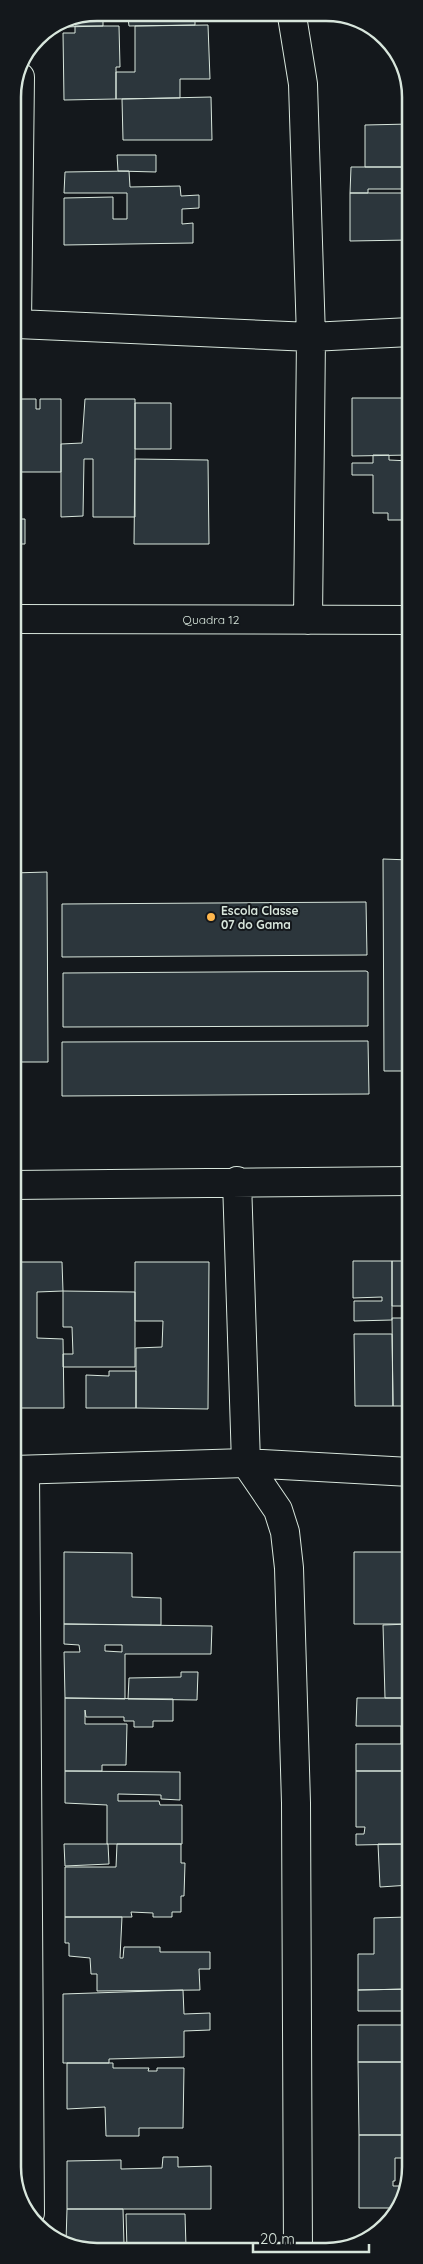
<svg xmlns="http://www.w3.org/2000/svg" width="423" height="2264" viewBox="0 0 423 2264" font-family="Quicksand,sans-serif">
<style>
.building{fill:#2c363c;stroke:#d8e6dc;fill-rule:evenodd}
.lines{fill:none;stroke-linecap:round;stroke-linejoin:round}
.minor-casing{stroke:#d8e6dc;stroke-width:30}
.minor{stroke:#14181c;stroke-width:28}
.poi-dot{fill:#ffb74d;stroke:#14181c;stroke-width:2}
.labels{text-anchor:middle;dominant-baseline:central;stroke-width:4;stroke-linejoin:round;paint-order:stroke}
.street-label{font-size:12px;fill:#d8e6dc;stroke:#14181c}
.poi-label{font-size:12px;font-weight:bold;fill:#d8e6dc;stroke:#14181c;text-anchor:start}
.rim{fill:none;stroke:#d8e6dc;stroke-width:2.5}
</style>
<rect width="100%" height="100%" fill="#14181c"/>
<path class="building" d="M 195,17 L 195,25 L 129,26 L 128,18 Z
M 121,18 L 121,20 L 103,20 L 103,26 L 63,27 L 63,20 L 65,19 Z
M 208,25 L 210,79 L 180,79 L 180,98 L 116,99 L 116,72 L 135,72 L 135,26 Z
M 75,26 L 119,26 L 120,67 L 116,67 L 116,99 L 64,100 L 63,33 L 75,33 Z
M 211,97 L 212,140 L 123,140 L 122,99 Z
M 410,124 L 410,167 L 365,167 L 365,125 Z
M 117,155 L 156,155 L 156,172 L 118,171 Z
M 351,167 L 410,167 L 410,189 L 368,189 L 368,193 L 350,193 Z
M 129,171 L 130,187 L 180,186 L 181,196 L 199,195 L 199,208 L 182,209 L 182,224 L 193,223 L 193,243 L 64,245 L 64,198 L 113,197 L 113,219 L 127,219 L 127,193 L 64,193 L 65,172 Z
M 350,193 L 410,193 L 410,240 L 350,241 Z
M 352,398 L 410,398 L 410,455 L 352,456 Z
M 13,399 L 36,399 L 36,409 L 40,409 L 40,399 L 61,399 L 61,472 L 13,472 Z
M 85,399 L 135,399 L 135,517 L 93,517 L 93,459 L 84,459 L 83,516 L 61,517 L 61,444 L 82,443 Z
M 135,403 L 171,403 L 171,449 L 135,449 Z
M 373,455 L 389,455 L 389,460 L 410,461 L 410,520 L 388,520 L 388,513 L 373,513 L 373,475 L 352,475 L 352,463 L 373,463 Z
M 135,459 L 208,460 L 209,544 L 134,544 Z
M 13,489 L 16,489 L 16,519 L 25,519 L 25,544 L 13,544 Z
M 383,859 L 410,860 L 410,1071 L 384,1071 Z
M 47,872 L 48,1062 L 13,1062 L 13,873 Z
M 366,902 L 367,955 L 62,957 L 62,904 Z
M 366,971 L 368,972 L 368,1026 L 63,1027 L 63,973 Z
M 368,1041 L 369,1094 L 62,1096 L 62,1042 Z
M 353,1261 L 392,1261 L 392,1320 L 354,1321 L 354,1301 L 382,1301 L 382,1297 L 353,1298 Z
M 392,1261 L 410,1261 L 410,1306 L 392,1306 Z
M 13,1262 L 62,1262 L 63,1291 L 37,1292 L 37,1338 L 63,1339 L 64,1408 L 13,1408 Z
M 135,1262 L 209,1262 L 208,1409 L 136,1408 L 136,1348 L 162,1347 L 163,1321 L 135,1321 Z
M 63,1291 L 135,1292 L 135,1367 L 63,1367 L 63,1354 L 73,1354 L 72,1327 L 63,1327 Z
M 392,1318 L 410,1318 L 410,1406 L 393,1406 Z
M 354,1334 L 392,1334 L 393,1406 L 355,1406 Z
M 109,1371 L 136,1371 L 136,1408 L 86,1408 L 86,1375 L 109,1376 Z
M 64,1552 L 132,1553 L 132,1597 L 161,1598 L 161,1625 L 64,1624 Z
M 354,1552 L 410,1552 L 410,1624 L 354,1624 Z
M 64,1624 L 212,1626 L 211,1654 L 125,1654 L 125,1699 L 65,1698 L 64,1652 L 80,1652 L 79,1645 L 64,1644 ZM 105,1645 L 122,1645 L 122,1652 L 105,1651 Z
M 410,1624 L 410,1689 L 404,1689 L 404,1698 L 385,1698 L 383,1625 Z
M 181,1672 L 198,1672 L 197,1700 L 128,1699 L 129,1678 L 181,1677 Z
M 65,1698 L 173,1699 L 173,1721 L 153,1721 L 153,1727 L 134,1727 L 134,1721 L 124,1721 L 124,1717 L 86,1717 L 85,1710 L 85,1724 L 127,1724 L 126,1765 L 102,1765 L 102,1771 L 65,1771 Z
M 357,1698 L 410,1698 L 410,1771 L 356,1771 L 356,1744 L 401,1744 L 401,1726 L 356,1726 Z
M 65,1771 L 180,1772 L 180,1800 L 161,1799 L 161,1795 L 118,1794 L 118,1801 L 159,1801 L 160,1805 L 182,1805 L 182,1844 L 107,1844 L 107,1805 L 65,1803 Z
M 356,1771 L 410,1771 L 410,1844 L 356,1845 L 356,1834 L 364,1834 L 365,1827 L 356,1827 Z
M 64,1844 L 108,1844 L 109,1864 L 65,1866 Z
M 117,1844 L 181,1844 L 181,1863 L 185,1863 L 184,1896 L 181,1896 L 181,1912 L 172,1912 L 172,1917 L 153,1917 L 153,1913 L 131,1912 L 132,1917 L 65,1917 L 65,1867 L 116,1867 Z
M 378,1844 L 410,1844 L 410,1885 L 380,1887 Z
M 65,1917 L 122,1917 L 120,1958 L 123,1958 L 124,1947 L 160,1947 L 160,1952 L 210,1952 L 210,1969 L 199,1969 L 200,1990 L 97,1991 L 97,1974 L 91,1974 L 90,1958 L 69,1956 L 69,1943 L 65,1943 Z
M 407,1917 L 407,1931 L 410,1931 L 410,1989 L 358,1990 L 358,1954 L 374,1954 L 374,1918 Z
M 410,1989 L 410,2011 L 358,2011 L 358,1990 Z
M 183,1990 L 184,2014 L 210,2013 L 210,2030 L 184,2031 L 184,2057 L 109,2059 L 109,2063 L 63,2063 L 63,1994 Z
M 358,2025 L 410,2025 L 410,2062 L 358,2062 Z
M 358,2062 L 410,2062 L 410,2135 L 359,2135 Z
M 67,2063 L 113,2063 L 113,2068 L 149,2068 L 148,2071 L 157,2071 L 157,2068 L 184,2068 L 183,2128 L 139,2128 L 139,2136 L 106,2136 L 105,2107 L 67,2109 Z
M 359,2135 L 410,2135 L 410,2158 L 395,2158 L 395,2181 L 393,2181 L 393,2186 L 404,2186 L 394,2208 L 359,2208 Z
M 163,2157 L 178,2157 L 178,2167 L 211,2166 L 211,2209 L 67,2209 L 67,2161 L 121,2160 L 121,2169 L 162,2168 Z
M 67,2209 L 123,2209 L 124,2244 L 71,2245 L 66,2242 Z
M 126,2214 L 185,2214 L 186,2247 L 179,2247 L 179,2250 L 127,2250 Z"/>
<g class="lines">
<defs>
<path id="minor" d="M 292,16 L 303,84 L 311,337 L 308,620
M 13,324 L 17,324 L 20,77
M 17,324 L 311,337 L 410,332
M 13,619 L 410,620
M 237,1181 L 246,1463 L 278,1510 L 285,1532 L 289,1568 L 296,1803 L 298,2251
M 13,1185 L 410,1181
M 13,1470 L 246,1463 L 410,1472
M 25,1470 L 30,2213"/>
</defs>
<use href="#minor" class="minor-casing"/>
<use href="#minor" class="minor"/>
</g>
<circle class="poi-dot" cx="211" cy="917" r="5"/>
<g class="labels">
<g class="street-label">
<text x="211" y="619">Quadra 12</text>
</g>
<g class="poi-label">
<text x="221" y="910">Escola Classe<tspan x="221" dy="14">07 do Gama</tspan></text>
</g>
</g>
<path d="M0 0H423V2264H0ZM97 21H326A76 76 0 0 1 402 97V2167A76 76 0 0 1 326 2243H97A76 76 0 0 1 21 2167V97A76 76 0 0 1 97 21Z" fill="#14181c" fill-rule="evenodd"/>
<path class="rim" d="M97 21H326A76 76 0 0 1 402 97V2167A76 76 0 0 1 326 2243H97A76 76 0 0 1 21 2167V97A76 76 0 0 1 97 21Z"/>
<path d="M253 2244v8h116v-8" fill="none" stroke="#d8e6dc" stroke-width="2.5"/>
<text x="260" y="2244" font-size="15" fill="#d8e6dc" stroke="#14181c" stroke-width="4" paint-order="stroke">20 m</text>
</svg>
